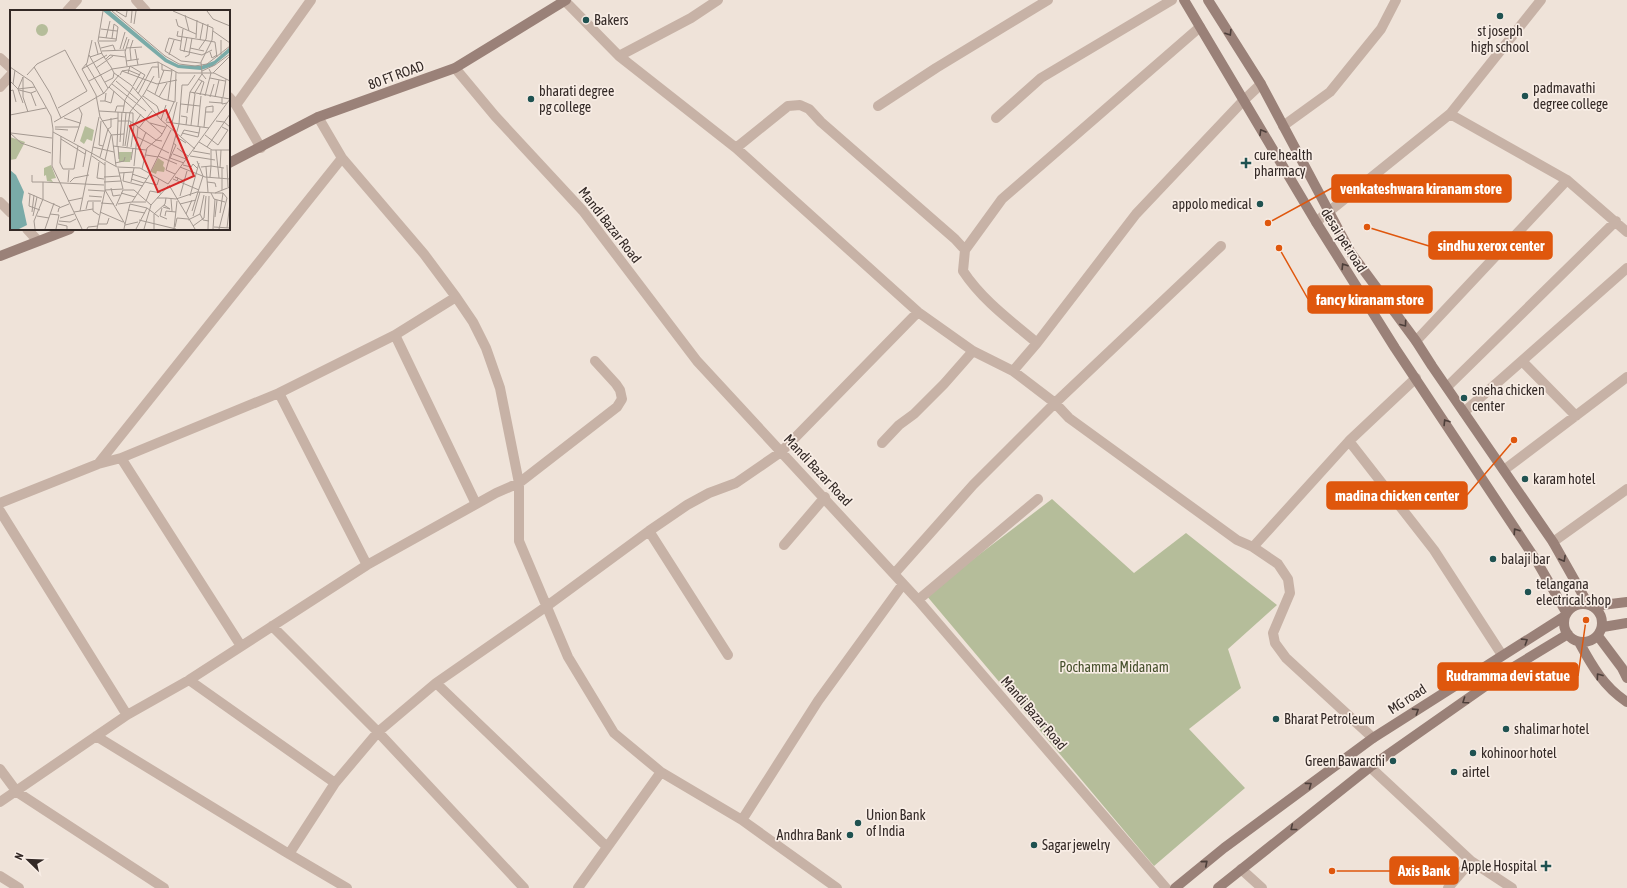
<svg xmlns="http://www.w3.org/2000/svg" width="1627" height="888" viewBox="0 0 1627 888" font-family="'Asap Condensed',sans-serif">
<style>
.green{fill:#b5bd9a}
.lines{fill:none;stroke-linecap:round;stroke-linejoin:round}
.street{stroke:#c7b2a6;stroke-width:10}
.secondary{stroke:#9a8178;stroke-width:10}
.oneway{stroke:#4d3f3a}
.poi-dot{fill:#1f5251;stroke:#f8ede5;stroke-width:1.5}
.labels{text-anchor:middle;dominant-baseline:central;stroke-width:3.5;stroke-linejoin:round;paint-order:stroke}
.poi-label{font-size:14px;fill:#332926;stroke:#f8ede5;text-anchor:start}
.street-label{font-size:14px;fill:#332926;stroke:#f8ede5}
.park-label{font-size:14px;fill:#46502c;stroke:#f8ede5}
.inset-road{fill:none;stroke:#a49991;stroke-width:1}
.view{fill:#d62828;fill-opacity:0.15;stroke:#d62828;stroke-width:2}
.inset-edge{fill:none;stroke:#332926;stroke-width:2}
.leader{fill:none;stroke:#df570d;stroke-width:1.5}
.callout-dot{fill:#df570d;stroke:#f8ede5;stroke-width:1.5}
.callout{fill:#df570d;stroke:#df570d;stroke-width:1.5}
.callout-label{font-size:15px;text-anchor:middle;font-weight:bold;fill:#fff}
</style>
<rect width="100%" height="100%" fill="#efe3d9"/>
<path class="green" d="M 1052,499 L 1134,573 L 1186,533 L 1277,605 L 1228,649 L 1241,688 L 1189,729 L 1245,788 L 1154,866 L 926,595 Z"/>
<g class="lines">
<path class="street" d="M 136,0 L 146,11
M 564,0 L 619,56 L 736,148 L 918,312 L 973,351 L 1013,371 L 1055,403 L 1069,418 L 1237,540 L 1253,547 L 1349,441 L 1416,378
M 67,11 L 77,0
M 619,56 L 691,18 L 718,0
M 0,58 L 11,68
M 455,68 L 495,116 L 583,211 L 697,361 L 918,600 L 1166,888
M 0,87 L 11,75
M 229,97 L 236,105 L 261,148
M 236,105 L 311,0
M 878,106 L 936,68 L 1048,0
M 1450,114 L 1567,180 L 1627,232
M 318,117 L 342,158 L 424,254 L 456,297 L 473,322 L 486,348 L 500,388 L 519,483 L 519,541 L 568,657 L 614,733 L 661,772 L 742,820 L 837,888
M 996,118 L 1041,78 L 1172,0
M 1283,126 L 1330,92 L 1381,29 L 1396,0
M 736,148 L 788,106 L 800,105 L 809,109 L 821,122 L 955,239 L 965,250 L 963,271 C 982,300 1011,321 1037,343
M 0,202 L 11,213
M 1316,222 L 1450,114 L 1541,0
M 27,229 L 38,241
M 965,250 L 1002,199 L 1200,27
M 395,335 L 476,504
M 1416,341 L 1567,180
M 1522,361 L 1464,412 L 1627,268
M 1522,361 L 1576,416
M 1013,371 L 1037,343 L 1136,214 L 1243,101 L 1261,84
M 1447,387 L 1616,221
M 279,393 L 367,565
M 1349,441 L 1434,550 L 1502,655
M 882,443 L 899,425 L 914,414 L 944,384 L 973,351
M 121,458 L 241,646
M 98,464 L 342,158
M 1504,470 L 1627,377
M 0,503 L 98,464 L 121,458 L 279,393 L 395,335 L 456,297
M 0,511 L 127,715
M 649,531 L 728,655
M 1553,542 L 1627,489
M 784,545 L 825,497
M 1253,547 L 1278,564 L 1288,579 L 1290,593 L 1273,633 L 1275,643 L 1286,658 L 1373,738
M 894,574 L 973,485 L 1055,403 L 1221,246
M 918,600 L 1038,499
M 272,626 L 378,732 L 524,888
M 189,680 L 335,783
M 436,683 L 607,847
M 96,736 L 284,851 L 347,888
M 1370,767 L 1471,861 L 1448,888
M 0,769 L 17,792 L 164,888
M 0,802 L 127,715 L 189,680 L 367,565 L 496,493 L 519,483 L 617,407 L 622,399 L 620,390 L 616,384 L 595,361
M 742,820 L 818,701 L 903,584
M 289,854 L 335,783 L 378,732 L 436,683 L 547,606 L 649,531 L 687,505 L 709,493 L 736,483 L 781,452 L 918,312
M 1471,861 L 1512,888
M 1241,869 L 1262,888
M 0,876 L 19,888
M 578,888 L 661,772"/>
<path class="secondary" d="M 1184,0 L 1316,222 L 1395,348 L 1536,560 L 1566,612
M 1208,0 L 1261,84 L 1351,253 L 1416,341 L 1432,366 L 1553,542 L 1588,604
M 229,163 L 318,117 L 455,68 L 566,0
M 0,256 L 70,229
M1564 623a19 19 0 1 1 38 0a19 19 0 1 1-38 0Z
M 1594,606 L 1627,602
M 1603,627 L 1627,623
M 1598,636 L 1622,668 L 1627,678
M 1579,642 C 1592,666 1604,687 1627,702
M 1175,888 L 1224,848 L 1373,738 L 1565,616
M 1218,888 L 1370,767 L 1507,671 L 1568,634"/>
</g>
<defs><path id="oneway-chevron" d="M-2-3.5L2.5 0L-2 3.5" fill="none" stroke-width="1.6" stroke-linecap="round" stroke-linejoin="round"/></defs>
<g class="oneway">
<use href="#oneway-chevron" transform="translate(1229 33) rotate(58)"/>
<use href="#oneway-chevron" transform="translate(1262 132) rotate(-121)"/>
<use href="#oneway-chevron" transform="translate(1344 266) rotate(-122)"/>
<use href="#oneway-chevron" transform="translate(1404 324) rotate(54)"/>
<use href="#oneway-chevron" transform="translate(1446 422) rotate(-122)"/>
<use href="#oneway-chevron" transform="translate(1516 531) rotate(-124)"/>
<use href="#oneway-chevron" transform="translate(1563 559) rotate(61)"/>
<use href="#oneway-chevron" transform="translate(1525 641) rotate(-32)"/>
<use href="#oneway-chevron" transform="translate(1599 676) rotate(-126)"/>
<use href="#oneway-chevron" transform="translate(1465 701) rotate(145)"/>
<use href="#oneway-chevron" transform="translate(1416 711) rotate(-33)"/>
<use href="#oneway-chevron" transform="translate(1309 785) rotate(-36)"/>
<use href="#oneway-chevron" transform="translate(1293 828) rotate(141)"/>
<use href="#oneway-chevron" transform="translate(1205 863) rotate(-40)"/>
</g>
<g class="poi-dot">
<circle cx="1500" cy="16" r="4"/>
<circle cx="586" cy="20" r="4"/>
<circle cx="1525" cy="96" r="4"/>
<circle cx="531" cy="99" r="4"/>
<path d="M1244 157h4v4h4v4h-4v4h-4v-4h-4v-4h4z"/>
<circle cx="1260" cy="204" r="4"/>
<circle cx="1464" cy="398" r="4"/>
<circle cx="1525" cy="479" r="4"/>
<circle cx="1493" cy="559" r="4"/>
<circle cx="1528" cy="592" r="4"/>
<circle cx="1276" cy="719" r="4"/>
<circle cx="1506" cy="729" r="4"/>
<circle cx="1473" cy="753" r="4"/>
<circle cx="1393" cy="761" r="4"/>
<circle cx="1454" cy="772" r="4"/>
<circle cx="858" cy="823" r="4"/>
<circle cx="850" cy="835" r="4"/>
<circle cx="1034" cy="845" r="4"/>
<path d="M1544 860h4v4h4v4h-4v4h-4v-4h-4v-4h4z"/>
</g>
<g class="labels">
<g class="poi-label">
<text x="594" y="20">Bakers</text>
<text x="1500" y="31" text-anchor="middle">st joseph<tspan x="1500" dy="16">high school</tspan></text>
<text x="1533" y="88">padmavathi<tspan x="1533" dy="16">degree college</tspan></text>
<text x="539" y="91">bharati degree<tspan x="539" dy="16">pg college</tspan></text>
<text x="1254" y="155">cure health<tspan x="1254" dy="16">pharmacy</tspan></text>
<text x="1252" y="204" text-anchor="end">appolo medical</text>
<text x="1472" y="390">sneha chicken<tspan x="1472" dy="16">center</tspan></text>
<text x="1533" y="479">karam hotel</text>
<text x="1501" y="559">balaji bar</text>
<text x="1536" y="584">telangana<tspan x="1536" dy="16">electrical shop</tspan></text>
<text x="1284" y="719">Bharat Petroleum</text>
<text x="1514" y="729">shalimar hotel</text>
<text x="1481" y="753">kohinoor hotel</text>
<text x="1385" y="761" text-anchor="end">Green Bawarchi</text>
<text x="1462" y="772">airtel</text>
<text x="866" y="815">Union Bank<tspan x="866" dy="16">of India</tspan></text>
<text x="842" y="835" text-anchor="end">Andhra Bank</text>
<text x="1042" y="845">Sagar jewelry</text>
<text x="1537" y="866" text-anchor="end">Apple Hospital</text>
</g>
<g class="street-label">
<text transform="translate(396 75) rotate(-20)">80 FT ROAD</text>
<text transform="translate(610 225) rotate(52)">Mandi Bazar Road</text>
<text transform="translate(1344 240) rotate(58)">desai pet road</text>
<text transform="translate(818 470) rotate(47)">Mandi Bazar Road</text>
<text transform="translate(1407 699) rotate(-33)">MG road</text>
<text transform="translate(1034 713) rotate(49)">Mandi Bazar Road</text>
</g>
<g class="park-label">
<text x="1114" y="667">Pochamma Midanam</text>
</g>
</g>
<g transform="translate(10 10)">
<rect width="220" height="220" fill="#efe3d9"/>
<path d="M26 20a6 6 0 1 1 12 0a6 6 0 1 1-12 0ZM 75,116 L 84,120 L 82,131 L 77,129 L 74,134 L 70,131 ZM 0,127 L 15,132 L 6,149 L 0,150 ZM 109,142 L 122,142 L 120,152 L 109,152 ZM 148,148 L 154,152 L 153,156 L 155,158 L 154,162 L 147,161 L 146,164 L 141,162 ZM 41,155 L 46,168 L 41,169 L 43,172 L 37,171 L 36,165 L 34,166 L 34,158 Z" fill="#b5bd9a"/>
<path d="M 93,1 L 100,1 L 157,49 L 169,55 L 191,56 L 204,51 L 220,37 L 220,42 L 203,56 L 191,60 L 168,58 L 155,52 ZM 0,160 L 6,165 L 14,182 L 12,192 L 17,215 L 9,219 L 0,219 Z" fill="#7aaba8"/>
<path class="inset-road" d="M 93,1 L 88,31 L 92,44 L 101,57M 102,1 L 155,46 L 169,54 L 185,56 L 197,54 L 220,36M 106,1 L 116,7 L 117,1M 163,1 L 203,18 L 202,30 L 191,52 L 192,64 L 196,69M 197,1 L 203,9 L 220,16M 175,5 L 179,21M 166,9 L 168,16 L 186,24M 121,13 L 122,1M 124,14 L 126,1M 91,19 L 107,21M 173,19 L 170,40 L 192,45 L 202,40M 168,21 L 167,26 L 205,32 L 207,47M 203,21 L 220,33M 89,27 L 106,29M 96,28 L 100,11M 102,28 L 104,14M 186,28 L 187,10M 190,30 L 193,13M 89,31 L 106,31 L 108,17 L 104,14M 171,31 L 159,28 L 155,41 L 171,51 L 191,53M 85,32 L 88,44M 91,38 L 103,35 L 105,40M 116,38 L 132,37M 180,38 L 194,41M 110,39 L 115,22M 113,39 L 117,27M 125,39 L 128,55M 189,39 L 196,29 L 198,14M 92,41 L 116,40M 174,42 L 177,27M 200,42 L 202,48 L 207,45M 79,45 L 98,78M 97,45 L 72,59 L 86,85 L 90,107 L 102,126 L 106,156M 159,45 L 164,30M 211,45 L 211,30M 80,47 L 92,43M 175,47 L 179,45 L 182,28M 96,49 L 100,45 L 115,47M 121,50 L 120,39 L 123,30M 116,51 L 129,49M 148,52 L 149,68M 76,54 L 94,84M 152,54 L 152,60 L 162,61M 117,56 L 115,42 L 119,29M 0,57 L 22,72 L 41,106 L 43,119 L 42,156 L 72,219M 24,57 L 40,83 L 51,108M 101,57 L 104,63 L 121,75 L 151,110 L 185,139M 86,58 L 103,46M 72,59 L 77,53 L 82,30M 112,61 L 147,74 L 167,70M 192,61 L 205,55 L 220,44M 118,63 L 120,56 L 135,65 L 126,80M 203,63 L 220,46M 17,65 L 27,54 L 55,40 L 77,81 L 48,98M 110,65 L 112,61 L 118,60 L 130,65M 13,67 L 13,87 L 18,102M 200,68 L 215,71M 188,69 L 194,72 L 190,85M 0,71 L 8,79 L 13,93M 79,71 L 102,59 L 148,52 L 168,63 L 204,63 L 220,71M 106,71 L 129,91M 95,72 L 103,68 L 104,63M 3,74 L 5,60M 102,74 L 136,101M 123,76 L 131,62M 99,77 L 152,124M 8,79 L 25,77M 8,79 L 13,67M 9,80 L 21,83 L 26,81M 137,80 L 153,89 L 165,92 L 166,62M 0,81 L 3,80 L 6,92M 180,82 L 220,89M 21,83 L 26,96M 128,84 L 142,57 L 148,57M 145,84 L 154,60M 184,84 L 192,71M 133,86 L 147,96 L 149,101 L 147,106M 195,86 L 201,63 L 199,59M 149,87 L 157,73M 200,87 L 204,74M 205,87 L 209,70M 212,87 L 212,94 L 217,93M 213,87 L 216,69M 115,90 L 123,77M 158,90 L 162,60M 90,91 L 95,91 L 96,83M 95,91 L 101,93 L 104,81M 199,92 L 212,93M 171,94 L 190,96M 69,98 L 72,104 L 70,114M 89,101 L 123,103 L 123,113M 105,102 L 107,96 L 114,96M 108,102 L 108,111 L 120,111 L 146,130 L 152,131M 113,102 L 115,90M 177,103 L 180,82 L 192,64M 0,105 L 36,98M 171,106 L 177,107 L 176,115M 151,110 L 156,95M 91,111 L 89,135 L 93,136M 92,111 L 108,108M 156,111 L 164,92M 206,111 L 214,112 L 220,117M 44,112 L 94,83 L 109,65M 156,112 L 199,118M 140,113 L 155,117M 162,113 L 167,92M 181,115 L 185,84M 188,116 L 191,86M 45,117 L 69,117 L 70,113 L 54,108M 194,117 L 196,97 L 203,96 L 203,102 L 196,102M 129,118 L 142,101M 45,119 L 58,120M 43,122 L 107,157 L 130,158 L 158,174M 0,123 L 11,133 L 41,143M 1,123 L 42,128M 172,123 L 188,127 L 189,123M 195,125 L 208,135 L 218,120 L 212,117M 51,126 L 50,153 L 53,159 L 64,159 L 68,136M 165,126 L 176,133M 171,126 L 174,120 L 189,123 L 190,117M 127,127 L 159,143M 51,129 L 75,144M 64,132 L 69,117M 110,132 L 112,102M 189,132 L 202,140 L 220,140M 103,136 L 136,140M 107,136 L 108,111M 108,136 L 109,149M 113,136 L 116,103M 115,136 L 120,102 L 134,84 L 144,66M 83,137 L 104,142M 117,137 L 121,112M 121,137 L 124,115 L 131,104M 197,137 L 220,104M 167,138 L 178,146M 129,139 L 136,122M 201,140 L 201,156 L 214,158M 206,140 L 209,168M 183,141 L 200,144M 163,144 L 176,149M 136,145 L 148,147M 82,146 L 95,155M 148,146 L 167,154M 180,146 L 205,150M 90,147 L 98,119 L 101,117 L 101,108M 160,148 L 166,135 L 163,133M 160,148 L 174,153M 95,150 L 101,125 L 114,124M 121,150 L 123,138M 89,152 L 87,168 L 94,169M 105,153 L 114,151 L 115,147M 173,155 L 181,157 L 183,154 L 187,158M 217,155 L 218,177M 124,156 L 128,117M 73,157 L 76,140M 170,157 L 195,167 L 220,169M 191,157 L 201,156 L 200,167M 196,157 L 198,182M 108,158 L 113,179M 210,158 L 211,140M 212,158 L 212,180M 132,159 L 137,138 L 151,126 L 157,115M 109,163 L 123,162M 114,163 L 113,171 L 133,176M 140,163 L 161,120M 122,164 L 137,169M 165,164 L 156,160 L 169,114 L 172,75 L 178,75 L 185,65M 22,165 L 22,172 L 33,172M 94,167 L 110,166M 121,169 L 134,173M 163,169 L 189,180M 166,171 L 168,169 L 168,168 L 165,167 L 172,170 L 174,171M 58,172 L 59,160M 60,172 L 64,168 L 79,165M 94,172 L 111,171M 121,172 L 124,158M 135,172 L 147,175 L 149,169M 197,172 L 205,173 L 206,177M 158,174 L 220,89M 159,175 L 185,219M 101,178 L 103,186 L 110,185M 78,180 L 94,181M 95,180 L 115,214 L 114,219M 95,180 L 113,179M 18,183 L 50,197M 111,183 L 125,187M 201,183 L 204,189 L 215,192M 205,183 L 213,183 L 217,188 L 209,219M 20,184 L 19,196 L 30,200M 79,186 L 92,187M 170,186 L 177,161M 180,186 L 189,153M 156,188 L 166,189 L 187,182 L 205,183 L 220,177M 161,189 L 162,201M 58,191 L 72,188M 136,191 L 140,181 L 151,183M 83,192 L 83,201 L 89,205M 136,192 L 122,192 L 140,164M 91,193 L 104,194M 108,194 L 122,192M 170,194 L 186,190M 106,196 L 113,180 L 124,180 L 141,195M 153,197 L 160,199 L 154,195M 152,198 L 150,206 L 157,209M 76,199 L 78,191 L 91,191M 118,200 L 135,203M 70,201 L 89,107M 182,201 L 193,166 L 187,151M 22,202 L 24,185M 48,202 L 49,198 L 59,194M 64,202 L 83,199M 90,202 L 113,212M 210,203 L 213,183M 40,204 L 49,205 L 46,219M 176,204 L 182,190M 190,204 L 193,210 L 199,211M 23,206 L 27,187M 27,206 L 39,208M 155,206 L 156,201 L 166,202M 183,206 L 190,182M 205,207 L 207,190M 50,208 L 64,204M 129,210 L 166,219M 178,210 L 190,204 L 194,185M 49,211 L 60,212 L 66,209M 48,214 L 57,216 L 57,219M 88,214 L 97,214 L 99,208M 115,214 L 120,194 L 137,198M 115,215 L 128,212M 183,216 L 194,208 L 196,186M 165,217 L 167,208 L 178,209M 204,217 L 220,218M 217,218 L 220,192M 25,219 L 24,211 L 33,189 L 33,172 L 94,175M 35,219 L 44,193M 77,219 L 78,217 L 88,216M 87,219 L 95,180 L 95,152M 126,219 L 137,198 L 149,207M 134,219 L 141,195 L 158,176M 144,219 L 144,204 L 155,194 L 156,188 L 147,188M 164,219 L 167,191M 198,219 L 199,186M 203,219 L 205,189"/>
<path class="view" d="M 156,100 L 184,166 L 148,182 L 120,116 Z"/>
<rect width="220" height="220" class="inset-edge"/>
</g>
<path class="leader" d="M1268 223L1332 188M1367 227L1429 246M1279 248L1308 299M1514 440L1467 495M1586 620L1578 676M1332 871L1390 871"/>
<g class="callout-dot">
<circle cx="1268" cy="223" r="4"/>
<circle cx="1367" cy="227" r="4"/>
<circle cx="1279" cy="248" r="4"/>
<circle cx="1514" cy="440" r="4"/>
<circle cx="1586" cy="620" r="4"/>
<circle cx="1332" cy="871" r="4"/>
</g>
<g class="callout">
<rect x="1332" y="175" width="179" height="27" rx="4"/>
<rect x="1429" y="232" width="123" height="27" rx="4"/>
<rect x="1308" y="286" width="124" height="27" rx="4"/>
<rect x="1327" y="482" width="140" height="27" rx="4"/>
<rect x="1438" y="663" width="140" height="27" rx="4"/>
<rect x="1390" y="857" width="68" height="27" rx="4"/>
</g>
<g class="callout-label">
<text x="1421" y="194">venkateshwara kiranam store</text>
<text x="1491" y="251">sindhu xerox center</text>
<text x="1370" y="305">fancy kiranam store</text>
<text x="1397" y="501">madina chicken center</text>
<text x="1508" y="681">Rudramma devi statue</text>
<text x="1424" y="876">Axis Bank</text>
</g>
<g transform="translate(28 860) rotate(293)" stroke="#f8ede5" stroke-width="3" paint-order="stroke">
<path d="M0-3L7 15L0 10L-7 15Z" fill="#332926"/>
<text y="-6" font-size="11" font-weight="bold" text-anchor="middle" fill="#332926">N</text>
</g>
</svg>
